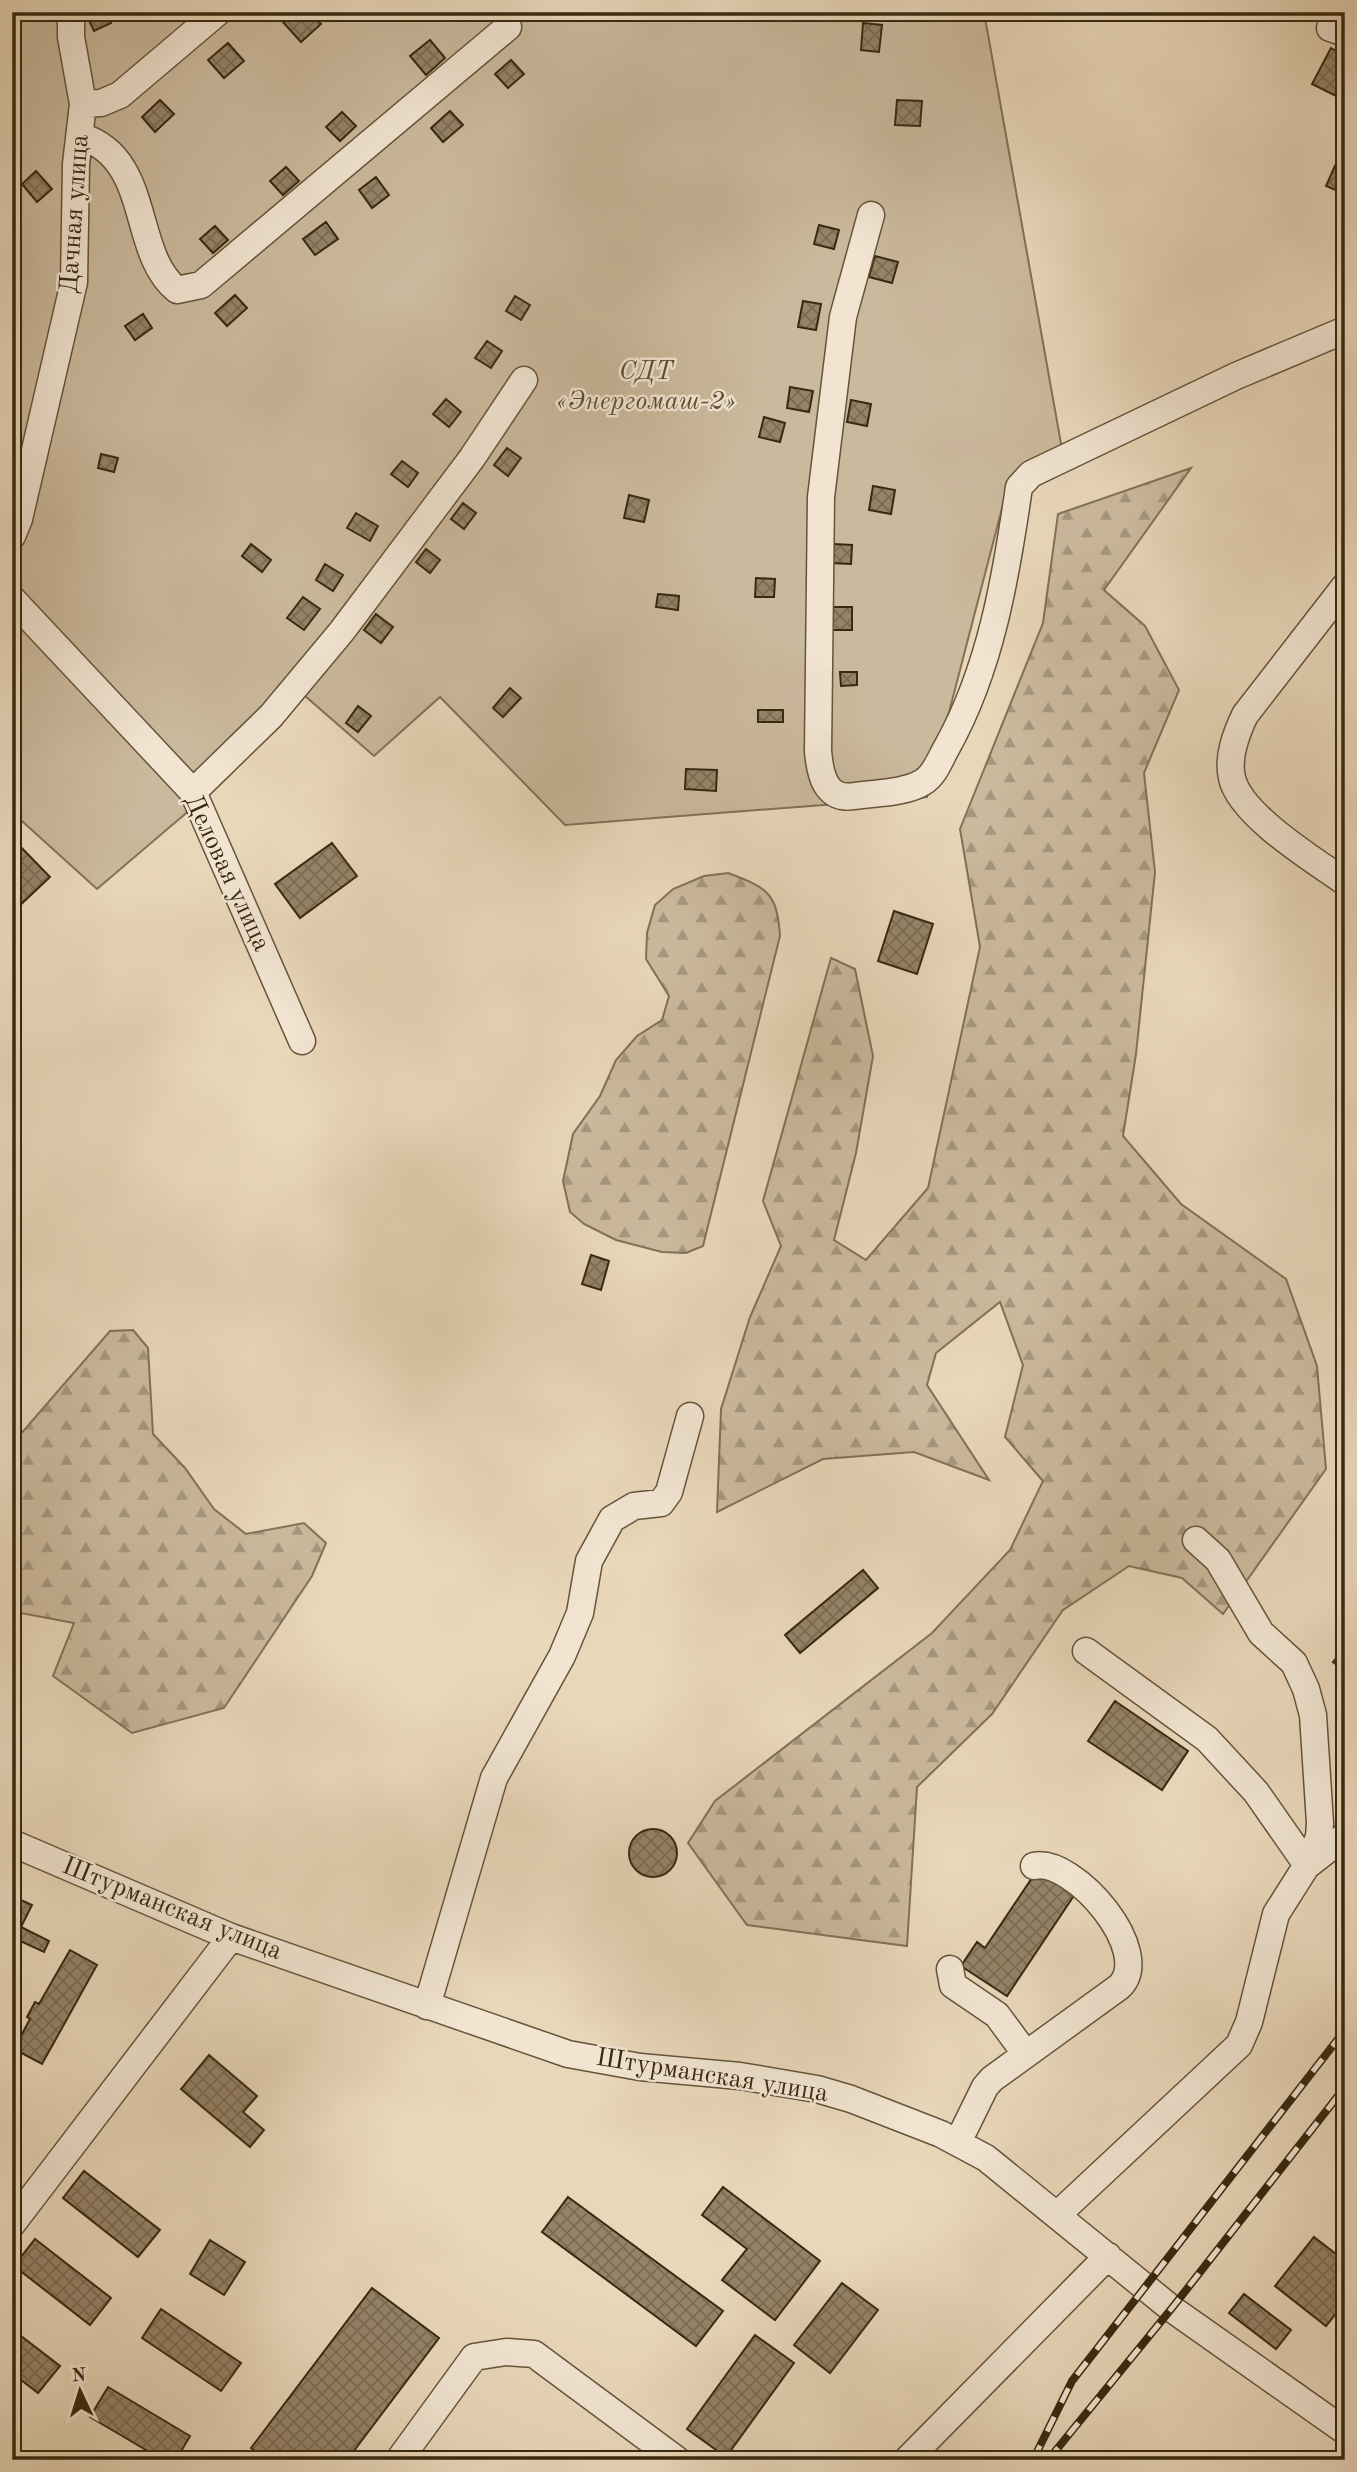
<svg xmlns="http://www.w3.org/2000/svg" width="1357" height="2472" viewBox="0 0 1357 2472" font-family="'Old Standard TT',serif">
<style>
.forest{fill:url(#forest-firs);stroke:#827156;stroke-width:2}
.garden{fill:#cbb99d;stroke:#827156;stroke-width:2}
.building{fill:url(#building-cross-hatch);stroke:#392910;stroke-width:2}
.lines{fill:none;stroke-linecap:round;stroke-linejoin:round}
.minor-casing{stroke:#65543a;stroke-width:29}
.minor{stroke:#f1e5d2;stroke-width:26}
.rail-casing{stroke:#392910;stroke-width:8}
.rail{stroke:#f1e5d2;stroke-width:5;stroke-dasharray:16;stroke-linecap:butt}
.labels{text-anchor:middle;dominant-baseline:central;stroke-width:5;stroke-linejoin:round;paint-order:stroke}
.street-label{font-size:26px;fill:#392910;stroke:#f1e5d2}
.park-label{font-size:26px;font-style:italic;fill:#5e4d33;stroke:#f1e5d2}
</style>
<defs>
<pattern id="forest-firs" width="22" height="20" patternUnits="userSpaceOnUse" patternTransform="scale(1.75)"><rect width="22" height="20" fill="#cbb99d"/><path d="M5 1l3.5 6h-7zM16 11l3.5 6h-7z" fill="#a6967f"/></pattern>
<pattern id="building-cross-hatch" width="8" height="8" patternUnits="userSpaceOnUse" patternTransform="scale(1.75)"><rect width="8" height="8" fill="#958368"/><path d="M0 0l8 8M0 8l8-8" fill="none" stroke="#7b6b54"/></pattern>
</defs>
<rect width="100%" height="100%" fill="#e9d7ba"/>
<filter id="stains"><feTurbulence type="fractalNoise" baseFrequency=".00286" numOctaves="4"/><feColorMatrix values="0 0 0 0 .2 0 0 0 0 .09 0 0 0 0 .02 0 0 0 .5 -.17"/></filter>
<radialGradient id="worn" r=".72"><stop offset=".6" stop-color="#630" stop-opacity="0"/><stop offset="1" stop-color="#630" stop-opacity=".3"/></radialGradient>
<path class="forest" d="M 1191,468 L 1104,590 L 1145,626 L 1179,690 L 1144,773 L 1155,872 L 1136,1054 L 1123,1136 L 1181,1204 L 1286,1279 L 1317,1366 L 1326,1469 L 1223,1614 L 1182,1578 L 1129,1566 L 1063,1610 L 992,1714 L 917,1787 L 907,1946 L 747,1925 L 688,1843 L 715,1801 L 932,1633 L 1010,1550 L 1043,1481 L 1005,1437 L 1023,1365 L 1000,1302 L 936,1353 L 927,1385 L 989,1480 L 914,1452 L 823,1459 L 717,1512 L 721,1409 L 750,1317 L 781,1246 L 763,1201 L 831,958 L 855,969 L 873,1056 L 856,1153 L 834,1240 L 866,1260 L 928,1188 L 980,947 L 960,829 L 1043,623 L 1058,514 Z
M 728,873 C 768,888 777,893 780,936 L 703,1246 L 686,1253 L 662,1252 L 616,1240 L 584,1224 L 570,1212 L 563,1181 L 573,1134 L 600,1096 L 616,1060 L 637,1036 L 662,1020 L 669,996 L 646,959 L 647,933 L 655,905 L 673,889 L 704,876 Z
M 133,1330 L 148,1348 L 153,1434 L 185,1468 L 214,1509 L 246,1534 L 304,1523 L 326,1543 L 312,1576 L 224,1708 L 132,1733 L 53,1676 L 74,1623 L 21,1613 L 12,1631 L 12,1444 L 110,1331 Z"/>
<path class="garden" d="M 12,12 L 984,12 L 1065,466 L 1006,493 L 927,797 L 565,825 L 440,697 L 374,756 L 305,696 L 218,786 L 97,889 L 12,812 Z"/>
<path class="building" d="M 85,12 L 106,12 L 111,23 L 94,31 Z
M 291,12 L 311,12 L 321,24 L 301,42 L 282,21 Z
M 863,23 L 882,25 L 879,52 L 861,50 Z
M 430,40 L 445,58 L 426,75 L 410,56 Z
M 228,43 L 244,61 L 224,78 L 208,60 Z
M 1331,48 L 1345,56 L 1344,100 L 1312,84 Z
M 511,60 L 524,74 L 508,88 L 495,74 Z
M 160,100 L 174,114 L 155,132 L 142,117 Z
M 897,100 L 922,101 L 920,126 L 895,125 Z
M 450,111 L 463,125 L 443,142 L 431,128 Z
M 342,112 L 356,126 L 340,141 L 326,127 Z
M 1342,150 L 1345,152 L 1345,194 L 1326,186 Z
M 286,167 L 299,181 L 283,195 L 270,181 Z
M 36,171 L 52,189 L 37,202 L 22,184 Z
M 376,177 L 389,195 L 372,208 L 359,190 Z
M 326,222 L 338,239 L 315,255 L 303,239 Z
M 819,225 L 839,230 L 834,249 L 814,244 Z
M 215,226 L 228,240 L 213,253 L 200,239 Z
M 875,256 L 898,262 L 892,283 L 869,277 Z
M 235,295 L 247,308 L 227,326 L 215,313 Z
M 515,296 L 530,305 L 521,320 L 506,311 Z
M 803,301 L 821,304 L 816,330 L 798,327 Z
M 143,314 L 152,328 L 135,340 L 125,326 Z
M 487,341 L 502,351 L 491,368 L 475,358 Z
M 790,387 L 813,391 L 809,412 L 787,408 Z
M 446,399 L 461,412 L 449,427 L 433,414 Z
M 851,400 L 871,404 L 867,426 L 847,422 Z
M 764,417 L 785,423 L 780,442 L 759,437 Z
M 507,448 L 521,458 L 508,476 L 494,465 Z
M 101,454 L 118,458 L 114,472 L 98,468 Z
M 402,461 L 418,473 L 408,487 L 391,474 Z
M 873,486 L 895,490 L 891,514 L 869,510 Z
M 629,495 L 649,500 L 644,522 L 624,518 Z
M 463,503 L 476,513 L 464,529 L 451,519 Z
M 356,513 L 378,526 L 370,541 L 347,528 Z
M 251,544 L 271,560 L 262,572 L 242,556 Z
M 833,544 L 852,545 L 851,564 L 831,563 Z
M 426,549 L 440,560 L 430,573 L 416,562 Z
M 325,564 L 343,575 L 333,591 L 316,580 Z
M 756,578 L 775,579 L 774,597 L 755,597 Z
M 658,594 L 679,596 L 678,610 L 656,607 Z
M 303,597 L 320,609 L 304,630 L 287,618 Z
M 831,607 L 852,607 L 852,630 L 830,630 Z
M 376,614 L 393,627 L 381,643 L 364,630 Z
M 840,672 L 857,672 L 857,685 L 841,686 Z
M 510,688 L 521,698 L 503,717 L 493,708 Z
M 358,706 L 371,716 L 358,732 L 346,723 Z
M 758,710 L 783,710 L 783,722 L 758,722 Z
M 686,769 L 717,770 L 716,791 L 685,789 Z
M 12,838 L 50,877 L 16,909 L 12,905 Z
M 332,843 L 357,876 L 300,918 L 275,884 Z
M 894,911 L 933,924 L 917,974 L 878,961 Z
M 591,1255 L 609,1261 L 601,1290 L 582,1284 Z
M 863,1570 L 878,1588 L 800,1653 L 785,1635 Z
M 1345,1647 L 1345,1671 L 1333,1662 Z
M 1115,1701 L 1188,1751 L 1162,1790 L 1088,1741 Z
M629 1853a24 24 0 1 1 48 0a24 24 0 1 1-48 0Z
M 1038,1869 L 1075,1894 L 1007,1996 L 961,1966 L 977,1942 L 985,1948 Z
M 12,1896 L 32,1905 L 21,1927 L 49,1941 L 44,1952 L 16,1939 L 12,1945 Z
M 70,1950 L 97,1965 L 42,2064 L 14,2049 L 30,2019 L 27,2017 L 35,2002 L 39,2004 Z
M 209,2055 L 257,2096 L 243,2112 L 264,2130 L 250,2147 L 181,2089 Z
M 84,2171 L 160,2230 L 138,2257 L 63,2198 Z
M 723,2187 L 820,2261 L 775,2320 L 722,2280 L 747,2249 L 702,2215 Z
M 568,2197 L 723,2311 L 696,2346 L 542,2232 Z
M 1314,2237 L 1345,2261 L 1345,2302 L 1326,2326 L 1275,2286 Z
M 35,2239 L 111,2298 L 90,2325 L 14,2266 Z
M 210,2240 L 245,2262 L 224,2295 L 190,2274 Z
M 842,2283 L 878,2310 L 830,2373 L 794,2345 Z
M 372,2288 L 439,2338 L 347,2460 L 267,2460 L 251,2448 Z
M 1244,2294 L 1291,2330 L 1276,2349 L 1229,2313 Z
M 161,2309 L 241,2363 L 221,2391 L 142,2338 Z
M 12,2329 L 60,2366 L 38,2393 L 12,2373 Z
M 755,2335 L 794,2363 L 726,2457 L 687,2429 Z
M 108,2387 L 190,2436 L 176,2460 L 163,2460 L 90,2417 Z"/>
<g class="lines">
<defs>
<path id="minor" d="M 1330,28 L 1345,33
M 83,104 L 101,103 L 120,95 L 218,12
M 80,136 C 153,158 130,252 177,290 L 201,285 L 508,27
M 871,215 L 843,317 L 821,497 L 818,751 C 820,774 825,801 855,796 C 875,793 906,793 923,782 C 935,775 940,759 947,747 C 991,668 1006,577 1019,487 L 1031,474 L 1236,376 L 1345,330
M 12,536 L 19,519 L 74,282 L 76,164 L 83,104 L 71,37 L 71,12
M 1345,586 L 1245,715 C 1236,734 1227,757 1232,778 C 1240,815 1314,860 1345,882
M 12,599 L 193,792 L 302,1041
M 193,792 L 271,716 L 342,631 L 472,458 L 524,380
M 1196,1540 L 1218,1560 L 1261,1633 L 1294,1663 L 1306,1689 L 1313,1715 L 1320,1823 L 1319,1837 L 1307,1865
M 12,1843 L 231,1937 L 568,2054 L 640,2067 L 740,2076 L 817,2089 L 851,2099 L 941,2134 L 986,2158 L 1172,2309 L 1345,2431
M 1309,1864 L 1345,1836
M 950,1969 L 953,1985 L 997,2015 L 1025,2053
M 427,2006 L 494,1778 L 562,1656 L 580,1613 L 589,1561 L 612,1519 L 634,1506 L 661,1503 L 669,1492 L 690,1416
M 958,2142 L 985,2087 L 992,2079 L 1119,1987 C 1156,1953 1074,1857 1034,1866
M 1057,2215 L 1239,2045 L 1249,2022 L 1276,1914 L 1307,1865 L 1256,1792 L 1207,1739 L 1086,1651
M 12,2224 L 231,1937
M 399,2460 L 474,2357 L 506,2352 L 534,2354 L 677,2460
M 907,2460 L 1108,2256"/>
</defs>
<use href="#minor" class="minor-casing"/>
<use href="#minor" class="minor"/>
<defs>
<path id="rail" d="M 1033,2460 L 1072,2381 L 1345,2030
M 1048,2460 L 1172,2308 L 1345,2087"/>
</defs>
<use href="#rail" class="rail-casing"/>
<use href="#rail" class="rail"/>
</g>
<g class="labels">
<g class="street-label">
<text transform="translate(75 214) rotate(-86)">Дачная улица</text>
<text transform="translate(227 873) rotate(65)">Деловая улица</text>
<text transform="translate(172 1909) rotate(22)">Штурманская улица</text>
<text transform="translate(712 2076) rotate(9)">Штурманская улица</text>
</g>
<g class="park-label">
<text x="646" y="372">СДТ<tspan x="646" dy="30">«Энергомаш-2»</tspan></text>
</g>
</g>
<rect width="1357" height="2472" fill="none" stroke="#e9d7ba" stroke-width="42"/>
<rect x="14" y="14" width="1329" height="2444" fill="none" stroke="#392910" stroke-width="3.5"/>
<rect x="21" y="21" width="1315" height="2430" fill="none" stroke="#392910" stroke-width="2"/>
<g transform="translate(80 2391) rotate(356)" stroke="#f1e5d2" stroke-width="5" paint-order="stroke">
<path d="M0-5L12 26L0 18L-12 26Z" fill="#392910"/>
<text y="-10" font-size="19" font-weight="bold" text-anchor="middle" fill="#392910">N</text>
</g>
<rect width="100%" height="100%" filter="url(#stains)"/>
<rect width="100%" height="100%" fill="url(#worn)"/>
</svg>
